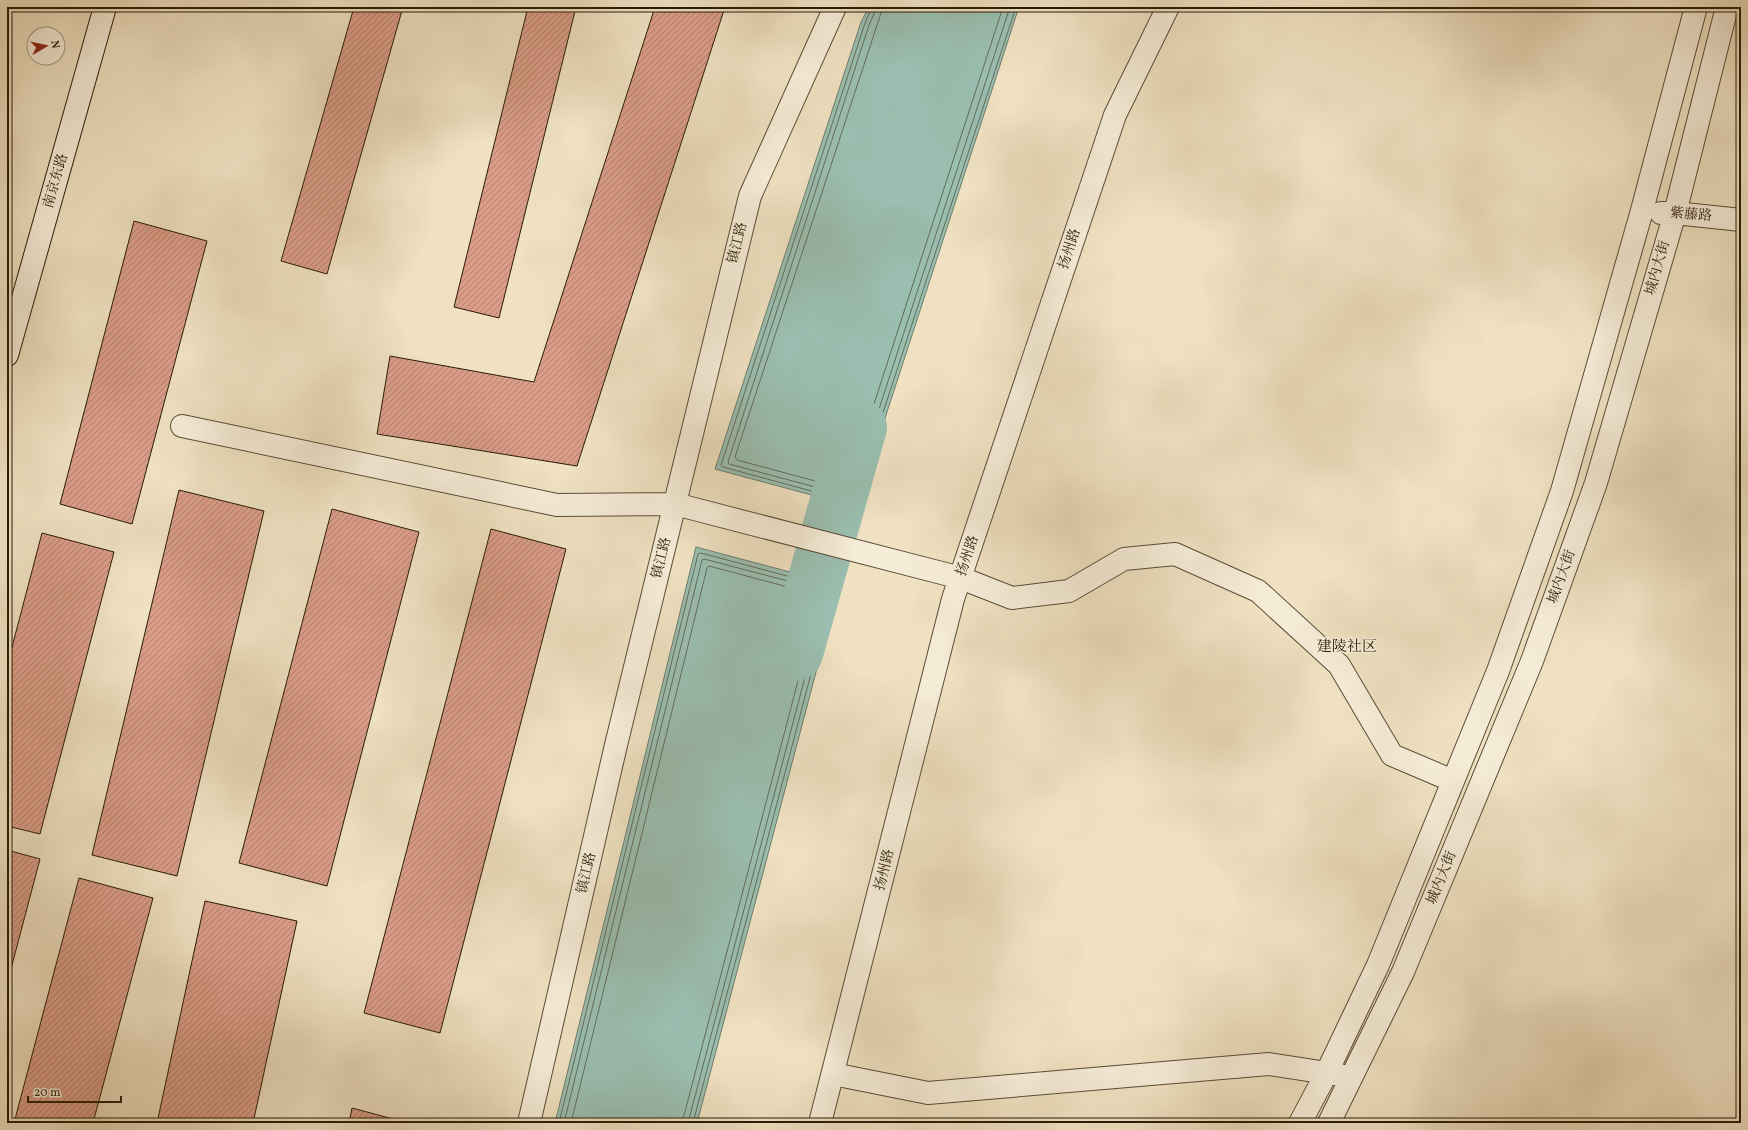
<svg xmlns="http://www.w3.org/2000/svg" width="1748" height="1130" viewBox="0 0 1748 1130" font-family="Vollkorn,'Noto Serif SC',serif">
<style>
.water{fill:#9abeb0;stroke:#6d7d6c}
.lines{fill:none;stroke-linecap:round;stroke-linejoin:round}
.shore{stroke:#626c5c;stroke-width:1}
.river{stroke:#9abeb0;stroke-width:56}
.building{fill:url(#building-hatch);stroke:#291b07}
.street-casing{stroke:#5a4c36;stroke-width:24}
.secondary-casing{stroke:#291b07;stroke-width:24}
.street{stroke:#f5ecd7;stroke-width:22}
.secondary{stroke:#f5ecd7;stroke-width:22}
.labels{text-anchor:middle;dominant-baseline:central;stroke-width:3.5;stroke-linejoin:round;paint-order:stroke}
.street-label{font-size:14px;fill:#291b07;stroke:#f5ecd7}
.neighbourhood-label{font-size:15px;fill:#291b07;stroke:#f5ecd7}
</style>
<defs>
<pattern id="building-hatch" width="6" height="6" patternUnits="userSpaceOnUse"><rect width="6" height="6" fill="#da9d88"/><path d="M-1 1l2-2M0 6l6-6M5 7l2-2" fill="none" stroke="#b17f6d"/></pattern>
</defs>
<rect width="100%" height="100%" fill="#efe1c1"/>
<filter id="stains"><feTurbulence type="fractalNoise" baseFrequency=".005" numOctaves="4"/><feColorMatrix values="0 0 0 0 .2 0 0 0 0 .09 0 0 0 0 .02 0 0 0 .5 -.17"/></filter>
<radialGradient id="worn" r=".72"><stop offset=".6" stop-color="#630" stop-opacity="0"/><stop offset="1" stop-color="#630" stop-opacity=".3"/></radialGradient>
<path class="water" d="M 869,7 L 1021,7 L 1017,13 L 856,507 L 715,469 L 861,22 Z
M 696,547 L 839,585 L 697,1123 L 555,1123 Z"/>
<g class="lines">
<path class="shore" d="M 872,7 L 865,23 L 721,465 L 723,467 L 852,502 L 854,501 L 1016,7
M 877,7 L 869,25 L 728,462 L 729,464 L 849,496 L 851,495 L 1010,7
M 883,7 L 735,457 L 737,460 L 845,489 L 847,487 L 1003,7
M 559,1123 L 698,554 L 701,553 L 832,588 L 833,590 L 693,1123
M 564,1123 L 702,560 L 704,559 L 826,591 L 827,593 L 688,1123
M 571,1123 L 707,568 L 709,566 L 818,595 L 820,597 L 682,1123"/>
<path class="river" d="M 795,653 L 859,427"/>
</g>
<path class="building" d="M 354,7 L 403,7 L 327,274 L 281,261 Z
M 528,7 L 576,7 L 499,318 L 454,307 Z
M 655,7 L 725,7 L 577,466 L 377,434 L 390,356 L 534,382 Z
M 134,221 L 207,241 L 132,524 L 60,504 Z
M 179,490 L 264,511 L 177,876 L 92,855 Z
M 332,509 L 419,532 L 327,886 L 239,863 Z
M 491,529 L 566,549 L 440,1033 L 364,1013 Z
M 42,533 L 114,552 L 40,834 L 7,826 L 7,666 Z
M 7,850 L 40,859 L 7,984 Z
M 79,878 L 153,898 L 93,1123 L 14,1123 Z
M 205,901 L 297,921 L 253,1123 L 157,1123 Z
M 352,1108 L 408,1123 L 349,1123 Z"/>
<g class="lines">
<defs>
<path id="street" d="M 1661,213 L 1675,213 L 1741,220
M 182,426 L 557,505 L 675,504 L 961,578 L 1012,598 L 1069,591 L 1124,559 L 1175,554 L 1258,591 L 1339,665 L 1392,755 L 1453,781
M 833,1074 L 928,1093 L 1269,1064 L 1340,1075
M 529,1123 L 616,745 L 750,196 L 835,7
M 820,1123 L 953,599 L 1115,115 L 1168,7
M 1300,1123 L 1327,1072 L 1378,965 L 1498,671 L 1562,491 L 1641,214 L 1696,7
M 1329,1123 L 1403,972 L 1532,661 L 1596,483 L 1675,213 L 1727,7"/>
<path id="secondary" d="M 7,355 L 105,7"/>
</defs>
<use href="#street" class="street-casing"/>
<use href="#secondary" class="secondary-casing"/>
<use href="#street" class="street"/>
<use href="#secondary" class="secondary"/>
</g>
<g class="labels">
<g class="street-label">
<text transform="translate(56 181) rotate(-74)">南京东路</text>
<text transform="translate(1691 215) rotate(5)">紫藤路</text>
<text transform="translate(738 243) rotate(-76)">镇江路</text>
<text transform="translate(1070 249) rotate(-72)">扬州路</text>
<text transform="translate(1658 268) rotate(-74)">城内大街</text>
<text transform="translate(968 556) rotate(-71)">扬州路</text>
<text transform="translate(662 558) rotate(-76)">镇江路</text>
<text transform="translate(1562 577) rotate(-70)">城内大街</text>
<text transform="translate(885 870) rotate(-76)">扬州路</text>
<text transform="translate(587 873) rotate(-77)">镇江路</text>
<text transform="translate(1442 878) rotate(-68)">城内大街</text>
</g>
<g class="neighbourhood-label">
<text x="1347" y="647">建陵社区</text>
</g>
</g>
<rect width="1748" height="1130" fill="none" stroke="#efe1c1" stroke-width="24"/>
<rect x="8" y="8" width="1732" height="1114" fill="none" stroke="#291b07" stroke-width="2"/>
<rect x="12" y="12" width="1724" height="1106" fill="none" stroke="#291b07"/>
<g transform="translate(46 46) rotate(81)"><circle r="19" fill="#f5ecd7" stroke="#a39884"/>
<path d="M0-3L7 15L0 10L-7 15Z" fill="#8f2418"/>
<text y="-6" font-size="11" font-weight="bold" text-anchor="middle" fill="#291b07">N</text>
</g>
<path d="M28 1096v6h93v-6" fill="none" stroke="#291b07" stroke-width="2"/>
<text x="34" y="1096" font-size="12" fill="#291b07" stroke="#f5ecd7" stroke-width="3" paint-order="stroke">20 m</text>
<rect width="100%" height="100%" filter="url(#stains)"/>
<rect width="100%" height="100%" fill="url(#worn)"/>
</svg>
